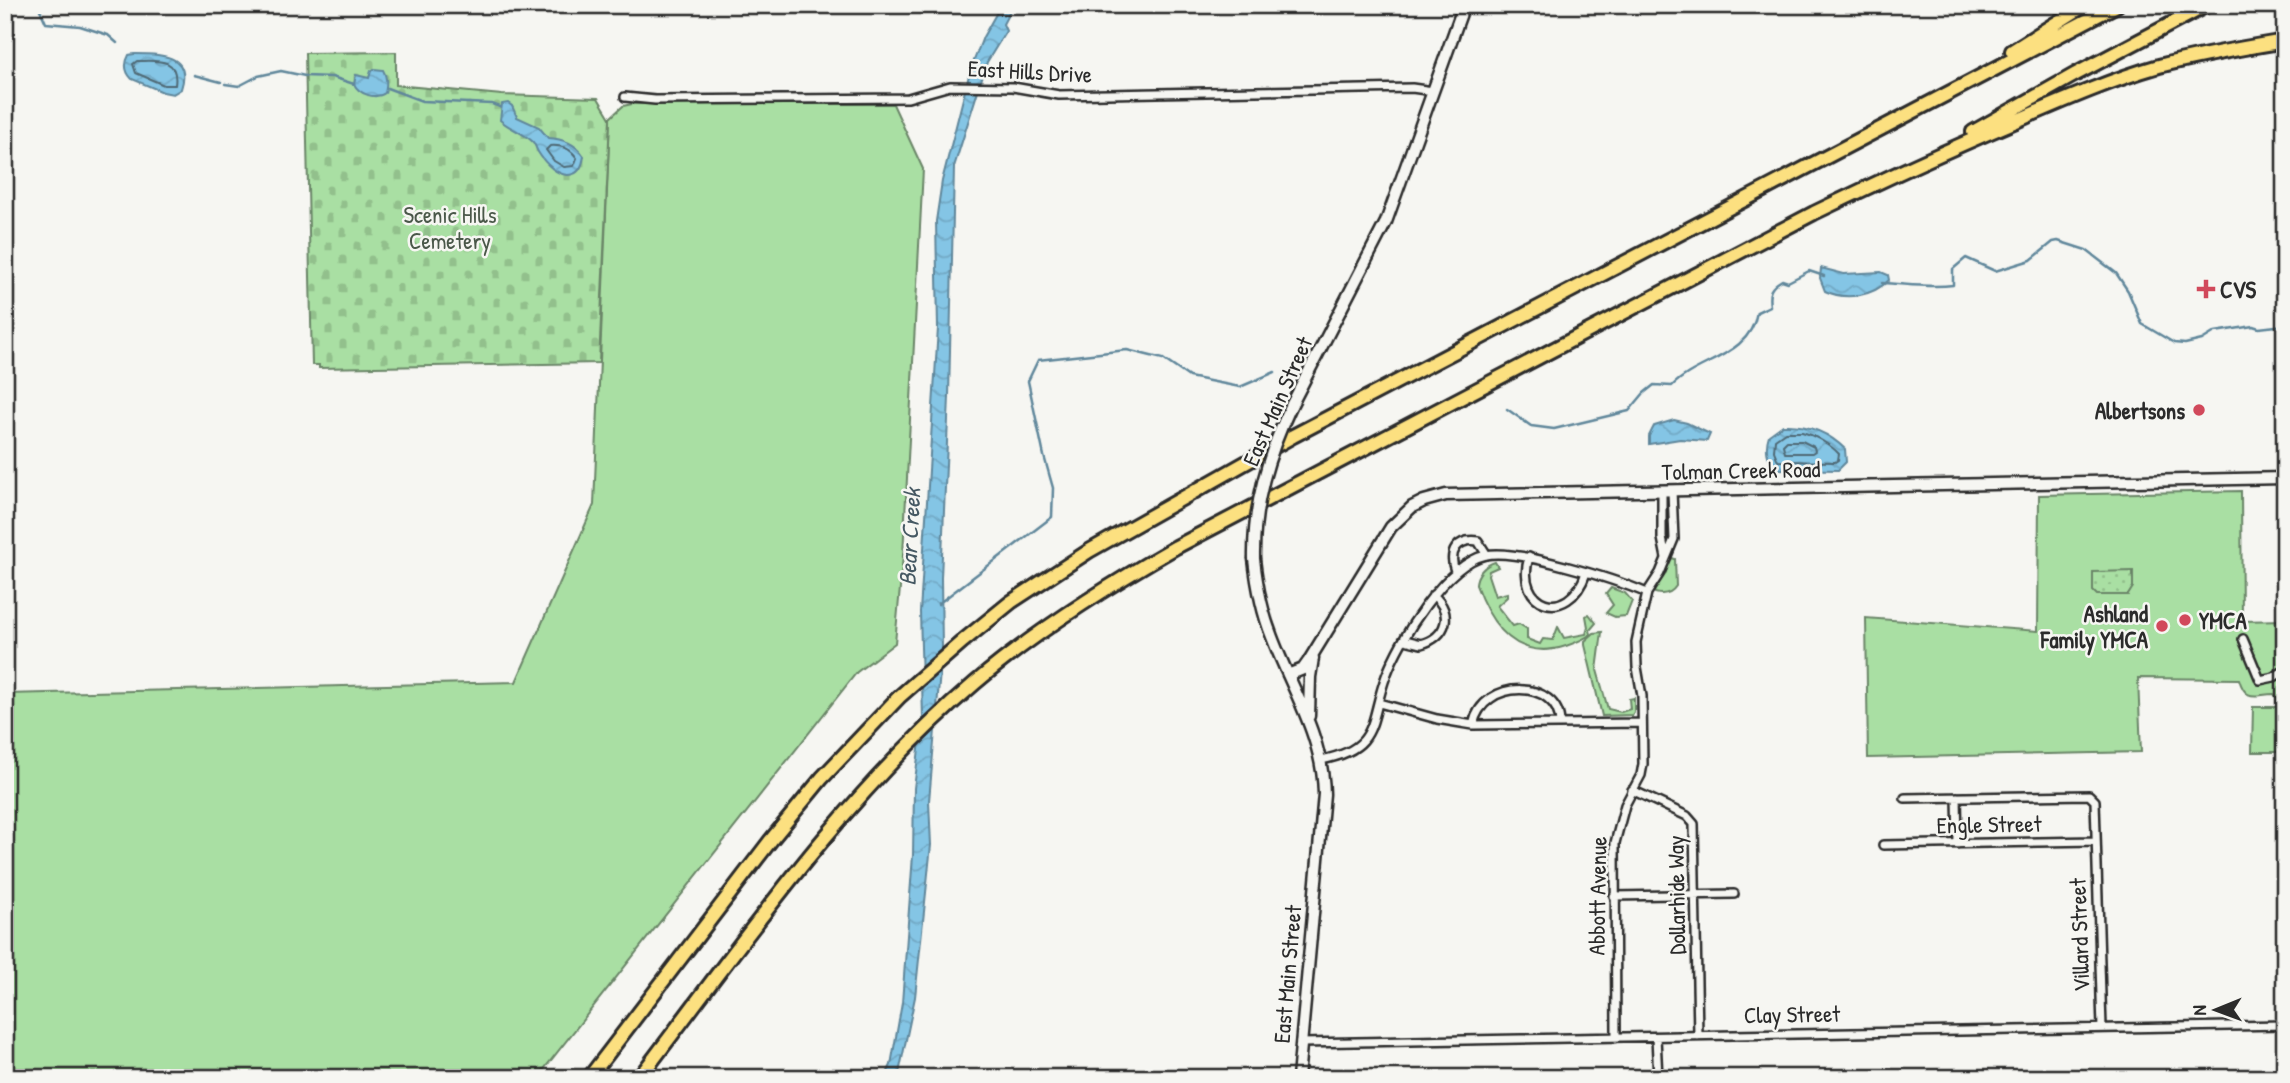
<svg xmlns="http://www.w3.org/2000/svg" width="2290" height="1083" viewBox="0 0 2290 1083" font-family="'Patrick Hand',sans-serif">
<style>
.grass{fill:#a9dfa3;stroke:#6a8567;stroke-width:2}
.cemetery{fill:url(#cemetery-stones);stroke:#6a8567;stroke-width:2}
.park{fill:url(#park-dots);stroke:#6a8567;stroke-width:2}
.water{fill:url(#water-waves);stroke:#60879b;stroke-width:2}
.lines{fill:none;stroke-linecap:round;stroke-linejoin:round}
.shore{stroke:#4f6975;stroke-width:2}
.stream{stroke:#60879b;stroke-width:2.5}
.street-casing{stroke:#2b2b2b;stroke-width:12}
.secondary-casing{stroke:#2b2b2b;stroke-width:15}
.highway-casing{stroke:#2b2b2b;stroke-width:18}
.street{stroke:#f6f6f2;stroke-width:7}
.secondary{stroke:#f6f6f2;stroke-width:10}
.highway{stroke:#fce080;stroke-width:12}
.secondary-bridge-casing{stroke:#2b2b2b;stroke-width:15;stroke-linecap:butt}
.secondary-bridge{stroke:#f6f6f2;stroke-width:10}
.poi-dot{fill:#d1495b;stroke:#f6f6f2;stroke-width:2.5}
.labels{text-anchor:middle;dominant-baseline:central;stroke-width:5;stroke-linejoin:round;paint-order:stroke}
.street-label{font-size:23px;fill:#2b2b2b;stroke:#f6f6f2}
.park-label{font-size:23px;fill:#4a5849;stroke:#f6f6f2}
.poi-label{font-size:23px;font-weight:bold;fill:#2b2b2b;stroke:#f6f6f2;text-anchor:start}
.water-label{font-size:24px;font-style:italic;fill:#465963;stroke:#f6f6f2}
</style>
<defs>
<pattern id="cemetery-stones" width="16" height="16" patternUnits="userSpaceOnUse" patternTransform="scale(1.75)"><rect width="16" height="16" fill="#a9dfa3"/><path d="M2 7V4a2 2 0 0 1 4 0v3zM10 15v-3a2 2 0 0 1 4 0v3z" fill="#92c08c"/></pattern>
<pattern id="park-dots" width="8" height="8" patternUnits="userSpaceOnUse" patternTransform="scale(1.75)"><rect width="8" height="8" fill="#a9dfa3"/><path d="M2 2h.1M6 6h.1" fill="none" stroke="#92c08c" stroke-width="1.8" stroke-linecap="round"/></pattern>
<pattern id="water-waves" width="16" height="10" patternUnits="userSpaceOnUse" patternTransform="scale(1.75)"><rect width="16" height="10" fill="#84c5e5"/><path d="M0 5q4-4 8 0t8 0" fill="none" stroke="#72a9c5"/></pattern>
</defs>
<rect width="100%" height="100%" fill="#f6f6f2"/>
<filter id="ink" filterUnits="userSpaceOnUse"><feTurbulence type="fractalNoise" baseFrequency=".0143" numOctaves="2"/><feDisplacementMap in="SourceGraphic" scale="14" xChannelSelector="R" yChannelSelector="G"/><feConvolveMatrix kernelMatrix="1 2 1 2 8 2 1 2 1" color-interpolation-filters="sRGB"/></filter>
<g filter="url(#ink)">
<path class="grass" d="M 632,104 L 893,104 L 923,169 L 903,555 L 895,643 L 857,672 L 537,1078 L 5,1078 L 5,694 L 516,682 L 594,505 L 610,118 L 623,106 Z
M 2241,491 L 2242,621 L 2285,620 L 2285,752 L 2252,752 L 2253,707 L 2277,707 L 2277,698 L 2274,694 C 2256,694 2246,703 2239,679 L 2138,678 L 2141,752 L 1868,758 L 1866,618 L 2038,631 L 2039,495 Z
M 1672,558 L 1675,559 L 1676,586 C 1671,594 1663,595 1655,593 L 1654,591 Z
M 1495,562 L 1498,567 L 1489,571 L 1488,575 L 1495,596 L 1507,593 L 1507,597 L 1497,606 L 1513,626 L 1519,624 L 1527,629 L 1527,639 L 1540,644 L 1543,639 L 1553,640 L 1558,627 L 1564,638 L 1586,634 L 1588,627 L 1586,616 L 1589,614 L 1596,623 L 1590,630 L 1591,634 C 1583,640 1575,643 1566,646 C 1517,662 1491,626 1476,585 C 1476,574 1485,565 1495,562 Z
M 1611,588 L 1625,593 L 1632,601 L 1626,616 L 1615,617 L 1606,613 L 1613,605 L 1606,594 Z
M 1602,632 L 1597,670 L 1608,709 L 1621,712 L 1630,709 L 1629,699 L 1634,698 L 1634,712 L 1632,715 L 1602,716 L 1585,645 L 1585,641 L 1594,633 Z"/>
<path class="cemetery" d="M 396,52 L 396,85 L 502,95 L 598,98 L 610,118 L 599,363 L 319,368 L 319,365 L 312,365 L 305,53 Z"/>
<path class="park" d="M 2133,571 L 2133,587 L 2128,595 L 2097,595 L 2093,591 L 2093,572 Z"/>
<path class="water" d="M 1001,5 L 1013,5 L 1003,24 L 1006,31 L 987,62 L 954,167 L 949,397 L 941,578 L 942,648 L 929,801 L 931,845 L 915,997 L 898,1078 L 885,1078 L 891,1065 L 902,1003 L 913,855 L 914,788 L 923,718 L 920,612 L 938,328 L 936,221 L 942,181 L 970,71 L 983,37 Z
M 134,54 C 157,54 193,53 181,89 L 173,94 L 163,92 L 132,79 C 125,72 124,64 129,55 Z
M 374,69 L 383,70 C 387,77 387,85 385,93 C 375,100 359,94 354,84 L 356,75 L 369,78 L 371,71 Z
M 508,103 L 512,106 L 517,117 L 539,127 L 548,138 C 563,139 575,143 584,156 C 583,163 581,172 573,174 C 559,179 544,162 538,152 C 536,149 535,144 533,142 C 524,133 510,129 500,120 L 502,104 Z
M 1821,268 L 1844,274 L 1881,272 L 1888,275 L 1889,280 C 1873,296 1846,301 1825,291 L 1820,278 Z
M 1674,420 L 1687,423 L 1710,434 L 1707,441 L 1680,439 L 1649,444 L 1649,436 L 1654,426 Z
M 1783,425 C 1807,424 1827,431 1845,449 L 1846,462 L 1838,470 L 1778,469 C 1766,462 1765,447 1769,435 Z"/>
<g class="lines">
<path class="shore" d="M 137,61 C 157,61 179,57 175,85 L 164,85 L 136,73 L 133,64 Z
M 550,146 C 561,145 571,149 577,158 L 574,166 L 564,167 L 554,161 L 546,150 Z
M 1802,432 C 1814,435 1831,445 1839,454 L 1838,460 L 1835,462 L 1778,461 L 1774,451 L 1775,439 L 1785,432 Z
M 1787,441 L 1802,441 L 1814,447 L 1815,451 L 1812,453 L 1785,453 L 1783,445 Z"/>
<path class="stream" d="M 38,5 L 46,23 L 80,26 L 108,35 L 117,43
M 194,75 L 221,82
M 225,84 L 239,86 L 258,76 L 281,71 L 305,76 L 332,77 L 354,84
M 387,88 L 422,101 L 492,104 L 500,107
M 1882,283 C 1906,284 1929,288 1953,285 L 1953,269 L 1966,258 L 1995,271 L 2031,260 L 2053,242 L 2058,241 L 2086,250 L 2116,273 L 2128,291 L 2142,324 L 2174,343 L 2185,344 L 2202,340 L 2215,332 L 2253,326 L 2259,328 L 2285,325
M 1507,409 L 1531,426 L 1554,429 L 1629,411 L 1644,393 L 1654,385 L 1672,386 C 1698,359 1750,357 1757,312 L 1770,306 C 1768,292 1770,287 1782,280 L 1788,282 L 1809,271 L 1824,276
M 938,604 L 1052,517 L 1053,488 L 1044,456 L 1028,381 L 1038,360 L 1127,350 L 1163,359 L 1189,377 L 1240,387 L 1275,372"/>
<defs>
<path id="street" d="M 625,97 L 655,100 L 908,98 L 950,86 L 1013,87 L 1059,95 L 1412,88 L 1433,91
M 1662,491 L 1662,538 L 1666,558
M 1529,557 C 1514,606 1568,626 1586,573
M 1455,571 C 1448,552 1457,538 1478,541 L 1487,555
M 2243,639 L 2260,680 L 2274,677 L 2285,670
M 1405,640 L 1421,644 C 1447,637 1454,613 1433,595
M 1379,703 L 1437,719 L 1473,725 L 1642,723
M 1473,725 C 1483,677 1560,679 1560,724
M 1321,760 C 1380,749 1369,722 1386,676 C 1400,638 1446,564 1486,555 C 1517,548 1616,580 1647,593
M 1632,790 L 1687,816 L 1694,824 L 1698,1036
M 1957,797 L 1958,844
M 1905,798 L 2089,795 L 2095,801 L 2102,1028
M 1883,845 L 2096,841
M 1614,896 L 1734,894
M 1656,1037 L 1658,1078
M 1616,1038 L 1615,843 L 1625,805 L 1641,775 L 1643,764 L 1642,696 L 1637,667 L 1636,642 L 1647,593 L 1660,573 L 1674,539 L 1672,491
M 1301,1043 L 2285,1025"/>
<path id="secondary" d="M 1291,406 L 1386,222 L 1464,5
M 1254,559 C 1257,586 1262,612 1272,637 C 1292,690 1323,736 1324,794 L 1298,1078
M 1288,675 L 1303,669 L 1308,662 L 1391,527 L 1412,507 L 1424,501 L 1446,495 L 2285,478
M 1309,716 L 1310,677 L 1313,658"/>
<path id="highway" d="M 2012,51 L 2085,5
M 1973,132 L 2076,74 L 2207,5
M 589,1078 L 771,840 L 822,778 L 899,697 L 963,641 L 1011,602 L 1089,551 L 1293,436 L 2117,5
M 639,1078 C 743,942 844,795 975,683 C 1036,631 1106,587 1176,547 L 1814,213 C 1878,182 1943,152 2009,124 C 2058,103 2107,81 2159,66 C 2200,55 2243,48 2285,41"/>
</defs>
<use href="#street" class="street-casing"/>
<use href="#secondary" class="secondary-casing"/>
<use href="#highway" class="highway-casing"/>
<use href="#street" class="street"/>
<use href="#secondary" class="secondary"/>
<use href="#highway" class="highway"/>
<defs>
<path id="secondary-bridge" d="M 1254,559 C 1253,504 1268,455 1291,406"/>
</defs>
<use href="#secondary-bridge" class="secondary-bridge-casing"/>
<use href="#secondary-bridge" class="secondary-bridge"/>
</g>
</g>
<g class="poi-dot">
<path d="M2202.5 278.5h7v7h7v7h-7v7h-7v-7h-7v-7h7z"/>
<circle cx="2199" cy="410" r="7"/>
<circle cx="2185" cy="620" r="7"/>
<circle cx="2162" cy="626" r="7"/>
</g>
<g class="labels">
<g class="street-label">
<text transform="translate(1030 71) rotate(3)">East Hills Drive</text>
<text transform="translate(1277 401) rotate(-66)">East Main Street</text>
<text transform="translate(1741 470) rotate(-1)">Tolman Creek Road</text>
<text transform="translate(1989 824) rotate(-1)">Engle Street</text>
<text transform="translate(1676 895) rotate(-91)">Dollarhide Way</text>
<text transform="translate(1597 896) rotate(-89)">Abbott Avenue</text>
<text transform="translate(2079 935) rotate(-92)">Villard Street</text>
<text transform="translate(1287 974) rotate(-85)">East Main Street</text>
<text transform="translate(1792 1014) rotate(-1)">Clay Street</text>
</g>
<g class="park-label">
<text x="450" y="214">Scenic Hills<tspan x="450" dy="26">Cemetery</tspan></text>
</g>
<g class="poi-label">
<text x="2220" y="289">CVS</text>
<text x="2185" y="410" text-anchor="end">Albertsons</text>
<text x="2148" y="613" text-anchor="end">Ashland<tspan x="2148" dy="26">Family YMCA</tspan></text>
<text x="2199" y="620">YMCA</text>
</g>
<g class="water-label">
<text transform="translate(909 537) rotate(-87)">Bear Creek</text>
</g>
</g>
<rect width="2290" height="1083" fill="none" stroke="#f6f6f2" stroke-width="28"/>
<rect x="14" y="14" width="2262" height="1055" fill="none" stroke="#2b2b2b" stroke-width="2.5" filter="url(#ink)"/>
<g transform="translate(2216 1010) rotate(269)" stroke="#f6f6f2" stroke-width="5" paint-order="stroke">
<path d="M0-5L12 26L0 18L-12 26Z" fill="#2b2b2b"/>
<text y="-10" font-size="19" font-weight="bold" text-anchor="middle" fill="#2b2b2b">N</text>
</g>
</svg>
